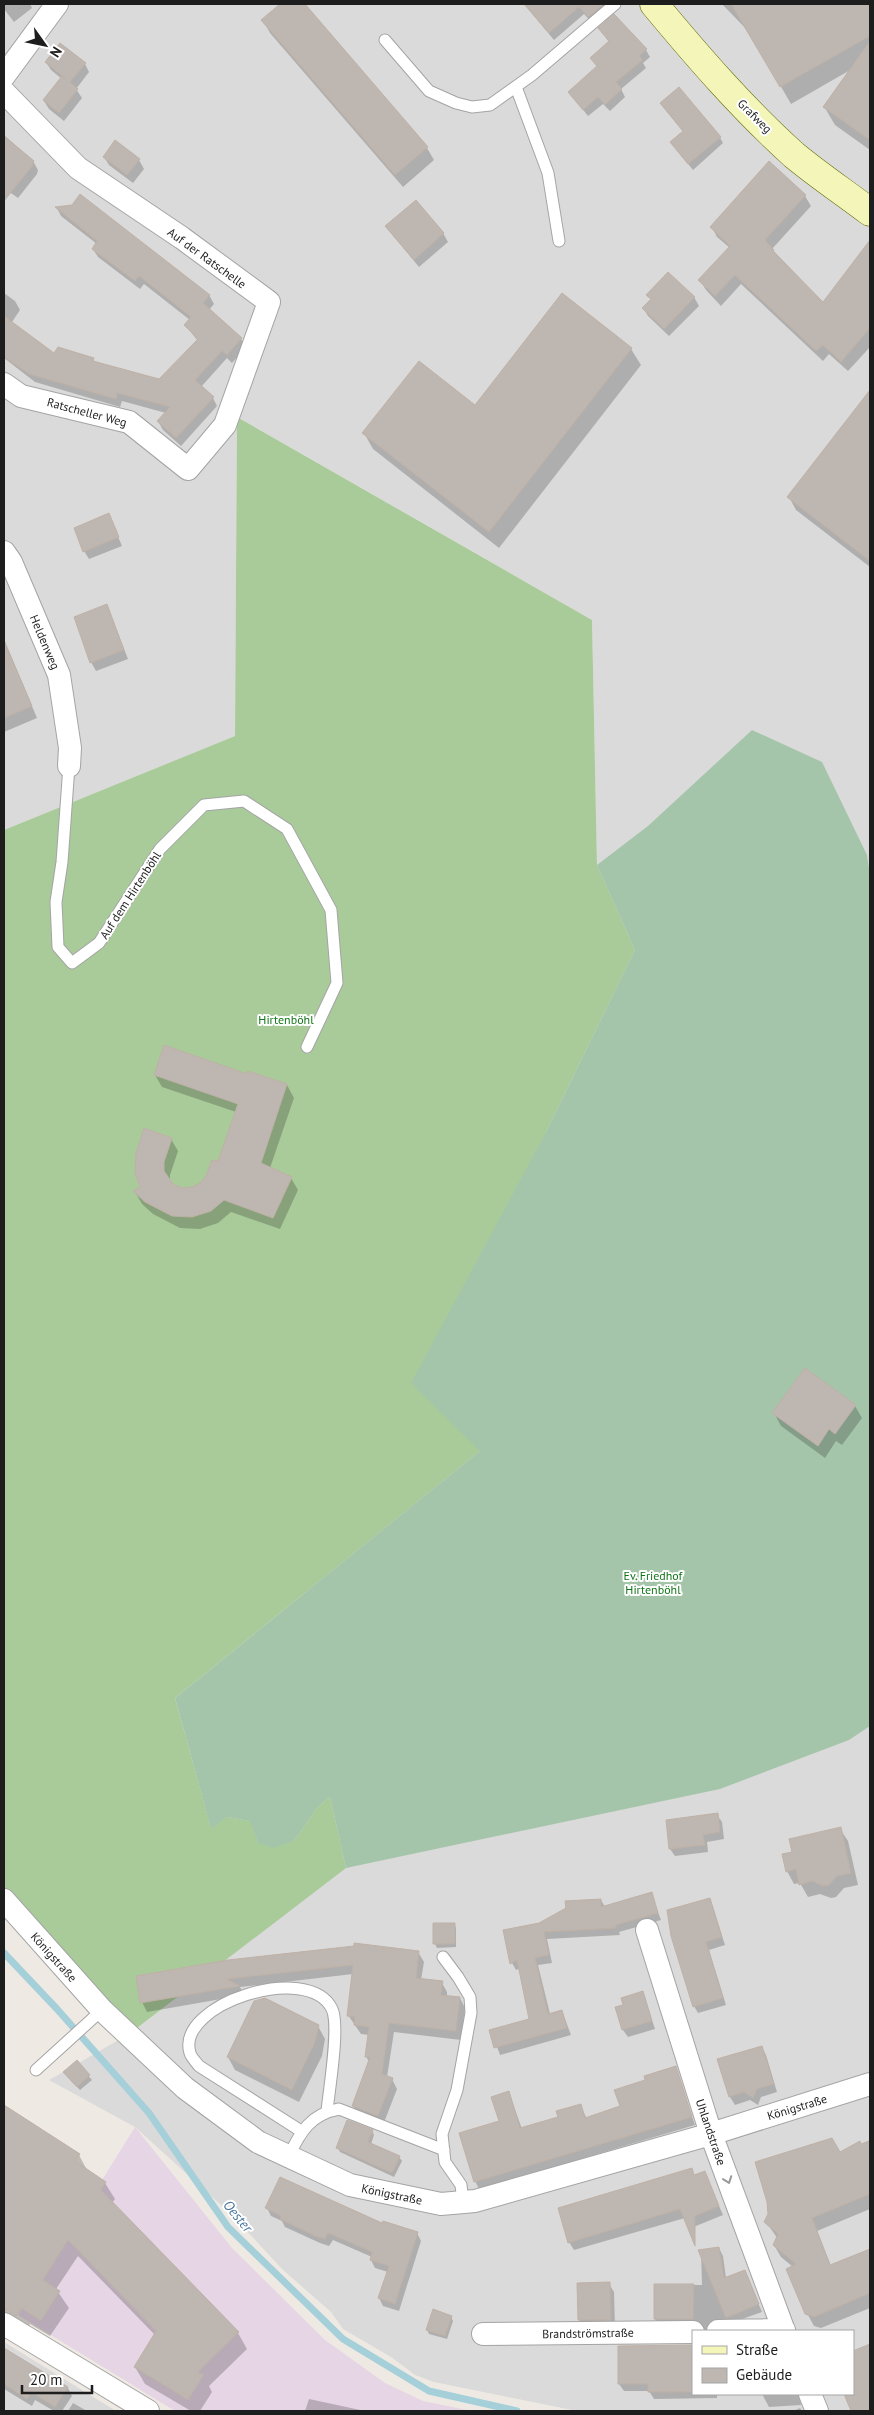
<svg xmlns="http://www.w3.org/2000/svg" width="874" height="2415" viewBox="0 0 874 2415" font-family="'PT Sans',sans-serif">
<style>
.residential{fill:#dbdada;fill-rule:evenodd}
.industrial{fill:#e6d5e4}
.forest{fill:#a9cb9a}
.cemetery{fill:#a5c5aa}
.shadow{fill:#0003}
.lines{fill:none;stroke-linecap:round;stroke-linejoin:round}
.stream{stroke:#a5cfd9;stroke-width:7}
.building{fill:#beb6b0;stroke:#bfb1a6}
.lane-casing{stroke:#a4a4a4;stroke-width:13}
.street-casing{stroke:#a4a4a4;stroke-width:24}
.secondary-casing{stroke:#656e0a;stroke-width:29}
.lane{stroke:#fff;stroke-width:11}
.street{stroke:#fff;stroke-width:22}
.secondary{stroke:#f4f6b9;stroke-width:28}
.oneway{stroke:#999}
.labels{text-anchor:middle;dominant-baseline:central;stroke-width:4;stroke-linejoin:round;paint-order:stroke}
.street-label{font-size:12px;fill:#1d1d1d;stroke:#fff}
.park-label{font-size:12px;fill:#107517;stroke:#fff}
.water-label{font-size:14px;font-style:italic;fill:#4b77a0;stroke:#fff}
</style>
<rect width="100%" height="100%" fill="#eeeae3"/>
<path class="residential" d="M 4,4 L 870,4 L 870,2411 L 577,2411 L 434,2382 L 415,2375 L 391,2357 L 343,2329 L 331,2312 L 283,2270 L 233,2216 L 135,2127 L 49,2080 L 129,2034 L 597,865 L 592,620 L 237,417 L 235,736 L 4,830 ZM 693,2331 L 853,2331 L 853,2394 L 693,2394 Z
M 4,2342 L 116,2411 L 4,2411 Z"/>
<path class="industrial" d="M 135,2127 L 232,2248 L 325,2340 L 385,2383 L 423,2401 L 472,2411 L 175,2411 L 18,2315 Z"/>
<path class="forest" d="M 237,417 L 592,620 L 597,865 L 635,950 L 546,1132 L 480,1451 L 175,1698 L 211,1828 L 227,1817 L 251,1821 L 258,1843 L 294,1841 L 317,1808 L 330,1797 L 346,1868 L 129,2034 L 4,1900 L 4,830 L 235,736 Z"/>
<path class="cemetery" d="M 752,730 L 822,762 L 867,855 L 870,875 L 870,1726 L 849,1740 L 720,1789 L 346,1868 L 330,1797 L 317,1808 L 294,1841 L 273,1848 L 258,1843 L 250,1821 L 227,1817 L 211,1829 L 175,1698 L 480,1451 L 411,1383 L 546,1132 L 635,950 L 597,865 L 648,826 Z"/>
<path class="shadow" d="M 4,4 L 30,4 L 32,8 L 14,22 L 4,9 Z
M 282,4 L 304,4 L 427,148 L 434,160 L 403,187 L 270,33 L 263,20 Z
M 533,4 L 604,4 L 608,12 L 594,25 L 584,14 L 554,40 L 534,16 L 529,8 Z
M 722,4 L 870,4 L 870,150 L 835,125 L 825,108 L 852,69 L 791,104 L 750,33 Z
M 600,29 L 646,50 L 650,57 L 643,63 L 646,68 L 621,89 L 625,97 L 610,111 L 603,104 L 588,116 L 569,92 L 598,67 L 592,58 L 609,42 Z
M 46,62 L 85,64 L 89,72 L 76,89 L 82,98 L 64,121 L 49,109 L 44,101 L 62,79 L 51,70 Z
M 661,104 L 719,136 L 723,143 L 693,170 L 676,149 L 684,133 Z
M 4,135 L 33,161 L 38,170 L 37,174 L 18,198 L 11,193 L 4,196 Z
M 104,157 L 139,160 L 144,169 L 133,183 L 109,165 Z
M 805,196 L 811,206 L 772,249 L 823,304 L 866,247 L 870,251 L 870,347 L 848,371 L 829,354 L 823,361 L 741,284 L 721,306 L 706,290 L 700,280 L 730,248 L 717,237 L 712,227 Z
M 57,208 L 209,295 L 214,304 L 209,310 L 241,339 L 246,347 L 232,363 L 227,358 L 201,387 L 213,398 L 217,406 L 181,446 L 163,430 L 158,421 L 166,413 L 122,401 L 120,407 L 35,382 L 4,358 L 4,293 L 15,301 L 20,310 L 12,322 L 55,355 L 93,359 L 95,363 L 159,381 L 198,341 L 185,325 L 190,320 L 144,284 L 140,289 L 98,257 L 93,249 L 97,244 L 61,216 Z
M 386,227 L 443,233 L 448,242 L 419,267 Z
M 648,295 L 694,297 L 699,306 L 669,336 L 648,316 L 643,308 L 651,300 Z
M 631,349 L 641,365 L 499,548 L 373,449 L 364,433 L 475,406 Z
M 870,392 L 870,567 L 796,510 L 789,497 Z
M 109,515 L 122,546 L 89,559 L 84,551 Z
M 107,606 L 128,659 L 96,671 L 91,662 Z
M 4,639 L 37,718 L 4,732 Z
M 248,1072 L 287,1085 L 294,1098 L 270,1168 L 291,1178 L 298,1190 L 280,1229 L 231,1212 L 218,1223 L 200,1229 L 180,1228 L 153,1214 L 142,1204 L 135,1192 L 141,1188 L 171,1139 L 178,1151 L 170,1175 L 170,1182 L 174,1186 L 183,1189 L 193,1188 L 201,1184 L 219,1162 L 236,1112 L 162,1087 L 155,1075 L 248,1075 Z
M 855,1406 L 862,1418 L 842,1445 L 836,1441 L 825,1458 L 781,1426 L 774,1413 Z
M 717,1815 L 722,1822 L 724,1839 L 707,1842 L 708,1852 L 675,1856 L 670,1849 L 667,1821 Z
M 840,1829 L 848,1841 L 858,1885 L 844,1888 L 836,1897 L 831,1898 L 820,1894 L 808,1897 L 800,1883 L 794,1884 L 787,1871 L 793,1853 Z
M 651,1894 L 661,1920 L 619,1932 L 620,1935 L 547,1939 L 552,1963 L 538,1965 L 550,2014 L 562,2011 L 571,2035 L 500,2055 L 491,2031 L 530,2020 L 520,1968 L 516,1970 L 512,1963 L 505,1931 L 539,1924 L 601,1900 L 605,1907 Z
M 710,1899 L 725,1945 L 709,1950 L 726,2005 L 698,2013 L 694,2006 Z
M 454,1924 L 456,1928 L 456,1947 L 437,1948 L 435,1944 Z
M 418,1952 L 424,1962 L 421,1980 L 442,1983 L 447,1992 L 447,1997 L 460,1998 L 465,2008 L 461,2040 L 394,2032 L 387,2077 L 392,2079 L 397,2089 L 383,2125 L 359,2115 L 353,2106 L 369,2062 L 366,2056 L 369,2035 L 361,2034 L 348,2015 L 353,1974 L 240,1987 L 244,1995 L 147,2012 L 142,2002 L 137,1977 Z
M 643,1993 L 655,2029 L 628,2037 L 623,2030 L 624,2006 Z
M 318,2026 L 325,2039 L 322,2056 L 299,2102 L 235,2070 L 228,2057 Z
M 761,2047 L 766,2055 L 777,2092 L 761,2097 L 758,2105 L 750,2100 L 735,2105 L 730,2097 L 719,2060 Z
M 76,2062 L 92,2080 L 80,2090 L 67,2076 Z
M 675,2068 L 695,2125 L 479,2189 L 475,2181 L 500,2122 L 509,2093 L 522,2129 L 560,2118 L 580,2105 L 587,2119 L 621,2107 L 647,2081 Z
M 4,2107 L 79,2155 L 88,2172 L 105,2183 L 115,2199 L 112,2203 L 238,2333 L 247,2349 L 209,2386 L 212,2392 L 200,2411 L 191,2411 L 145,2384 L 135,2367 L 155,2335 L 78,2256 L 56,2289 L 69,2308 L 50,2336 L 30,2324 L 25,2331 L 4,2317 Z
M 372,2131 L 374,2135 L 371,2144 L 399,2157 L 402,2161 L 394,2177 L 340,2152 L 338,2148 Z
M 870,2140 L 870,2209 L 817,2231 L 831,2266 L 870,2249 L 870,2308 L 821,2328 L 814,2326 L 807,2313 L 793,2267 L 781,2257 L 774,2245 L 778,2239 L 766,2222 L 840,2154 Z
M 704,2172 L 723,2215 L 696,2226 L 690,2226 L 685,2218 L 574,2250 L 569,2242 Z
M 267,2208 L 383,2225 L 417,2233 L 421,2241 L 399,2311 L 383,2306 L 379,2298 L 388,2272 L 375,2268 L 371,2260 L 372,2257 L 333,2240 L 329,2246 L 320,2243 L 285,2227 L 282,2221 L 271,2216 Z
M 719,2248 L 723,2256 L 726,2278 L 748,2279 L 762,2312 L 708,2331 L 698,2326 L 660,2326 L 655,2319 L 655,2285 L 702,2285 L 701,2251 Z
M 609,2284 L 614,2292 L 615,2328 L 584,2328 L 579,2320 Z
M 451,2317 L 453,2321 L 447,2339 L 429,2334 L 427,2330 Z
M 870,2345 L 870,2411 L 852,2411 L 845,2394 L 853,2394 L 853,2352 Z
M 693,2346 L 693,2394 L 717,2394 L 717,2398 L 654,2399 L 649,2391 L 624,2391 L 619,2384 L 620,2347 Z
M 4,2349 L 68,2388 L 72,2396 L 62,2411 L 54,2411 L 35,2400 L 32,2406 L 4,2389 Z
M 762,2394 L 799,2394 L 801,2405 L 769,2407 Z
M 309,2399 L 365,2411 L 305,2411 Z
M 73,2403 L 87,2411 L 68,2411 Z
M 800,2408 L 802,2411 L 793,2411 Z"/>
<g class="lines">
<path class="stream" d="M 4,1953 L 57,2009 L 149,2113 L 228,2227 L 343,2339 L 429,2391 L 517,2411"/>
</g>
<path class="building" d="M 280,4 L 305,4 L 428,147 L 395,175 L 261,20 Z
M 524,4 L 604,4 L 588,17 L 579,7 L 549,33 Z
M 731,4 L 870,4 L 870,36 L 780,87 Z
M 614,14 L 647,49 L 639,56 L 643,60 L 616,82 L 622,89 L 605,105 L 598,97 L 583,110 L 568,92 L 597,66 L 590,58 L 609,41 L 598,28 Z
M 870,41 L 870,140 L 823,107 Z
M 60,43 L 86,63 L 70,82 L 78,89 L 59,113 L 43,100 L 62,76 L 66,79 L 45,62 Z
M 679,87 L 721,137 L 688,164 L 670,142 L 683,131 L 660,103 Z
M 4,136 L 34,161 L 32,164 L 33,165 L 4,201 Z
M 115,140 L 140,159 L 127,175 L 103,157 Z
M 769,161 L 806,195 L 765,240 L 774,250 L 773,251 L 823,302 L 870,240 L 870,328 L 841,362 L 823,345 L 816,351 L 735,275 L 715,296 L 698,280 L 730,246 L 710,227 Z
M 80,194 L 210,295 L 203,303 L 242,338 L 227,355 L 222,351 L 195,380 L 214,397 L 176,438 L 157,421 L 170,407 L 117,393 L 116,399 L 29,374 L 4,357 L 4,316 L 54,353 L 58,347 L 94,358 L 93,361 L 159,379 L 198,339 L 184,325 L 191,317 L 139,276 L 135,281 L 92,249 L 97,241 L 55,207 L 72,205 Z
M 416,200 L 444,233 L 414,260 L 385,226 Z
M 668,272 L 695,297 L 664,329 L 642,308 L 651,299 L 646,295 Z
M 562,293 L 632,348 L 489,532 L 362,433 L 419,361 L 475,405 Z
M 870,390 L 870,561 L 787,497 Z
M 109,513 L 119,537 L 83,552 L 74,528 Z
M 107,604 L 124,650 L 90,663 L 74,617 Z
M 4,641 L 32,706 L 4,718 Z
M 164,1045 L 247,1074 L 248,1071 L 287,1084 L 261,1163 L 292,1177 L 273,1218 L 224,1200 L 211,1211 L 192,1217 L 172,1216 L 145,1202 L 133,1191 L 140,1187 L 135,1173 L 136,1153 L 144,1128 L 172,1138 L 164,1162 L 164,1171 L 174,1185 L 183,1188 L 192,1187 L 200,1183 L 206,1176 L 212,1160 L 218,1161 L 238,1104 L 154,1075 Z
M 805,1368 L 856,1405 L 835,1434 L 829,1429 L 818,1446 L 772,1413 Z
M 718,1813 L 720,1832 L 703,1835 L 705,1845 L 669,1849 L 666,1820 Z
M 841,1827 L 851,1873 L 837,1876 L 829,1885 L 823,1886 L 812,1881 L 799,1885 L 796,1869 L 786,1872 L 782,1854 L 792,1852 L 789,1839 Z
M 652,1892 L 658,1913 L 616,1925 L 616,1928 L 544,1932 L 549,1955 L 535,1958 L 548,2014 L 562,2010 L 567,2028 L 494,2048 L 489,2030 L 529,2019 L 517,1960 L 510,1964 L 503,1930 L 539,1923 L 566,1908 L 565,1901 L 601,1899 L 601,1907 Z
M 710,1898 L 722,1937 L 706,1942 L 723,1998 L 693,2007 L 671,1936 L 667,1910 Z
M 433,1923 L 455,1923 L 455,1944 L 433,1944 Z
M 354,1943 L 419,1951 L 416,1978 L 443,1981 L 441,1995 L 460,1997 L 456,2031 L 389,2023 L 382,2074 L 393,2078 L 378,2116 L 352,2106 L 370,2057 L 365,2057 L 369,2027 L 354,2025 L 355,2017 L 347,2016 L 353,1965 L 227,1979 L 240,1986 L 140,2003 L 136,1976 L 228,1960 L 354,1946 Z
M 643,1991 L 652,2021 L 622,2030 L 615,2007 L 623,2005 L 621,1998 Z
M 265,1998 L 319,2025 L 315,2042 L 292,2090 L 227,2057 L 254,2001 Z
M 762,2046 L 774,2084 L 757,2089 L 753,2098 L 744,2092 L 729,2097 L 717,2059 Z
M 77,2060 L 90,2075 L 77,2087 L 63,2072 Z
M 676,2066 L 692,2117 L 474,2182 L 459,2133 L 499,2121 L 491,2097 L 509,2091 L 520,2128 L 558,2117 L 556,2111 L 581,2104 L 585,2118 L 620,2106 L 614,2090 L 645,2080 L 644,2076 Z
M 4,2105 L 80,2154 L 75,2161 L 106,2182 L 101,2190 L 239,2332 L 198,2372 L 204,2375 L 188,2400 L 134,2367 L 156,2331 L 68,2240 L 43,2280 L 60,2291 L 41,2321 L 21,2308 L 16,2316 L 4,2308 Z
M 347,2120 L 373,2130 L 368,2142 L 400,2156 L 392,2173 L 336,2148 Z
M 832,2138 L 840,2152 L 860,2141 L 861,2144 L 870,2141 L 870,2194 L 812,2218 L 830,2265 L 870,2249 L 870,2293 L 814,2317 L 805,2314 L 786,2269 L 796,2264 L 773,2245 L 778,2234 L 764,2222 L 768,2214 L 767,2202 L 755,2162 Z
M 692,2168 L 694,2175 L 705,2171 L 719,2206 L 695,2216 L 695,2246 L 680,2209 L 568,2243 L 558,2208 Z
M 280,2177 L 382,2223 L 383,2221 L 418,2232 L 395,2304 L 378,2298 L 389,2266 L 370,2260 L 372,2252 L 328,2233 L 325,2239 L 315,2236 L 280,2219 L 281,2216 L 265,2208 Z
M 719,2247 L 724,2278 L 745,2270 L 759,2304 L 726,2318 L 698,2250 Z
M 610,2282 L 611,2320 L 578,2320 L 577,2283 Z
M 654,2284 L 694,2284 L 693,2319 L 654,2319 Z
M 433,2309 L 452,2316 L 445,2336 L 426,2330 Z
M 870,2344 L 870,2411 L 851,2411 L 844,2394 L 853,2394 L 853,2351 Z
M 693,2345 L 693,2392 L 648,2392 L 648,2384 L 618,2384 L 618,2346 Z
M 4,2348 L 68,2387 L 55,2407 L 31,2392 L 27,2399 L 4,2384 Z"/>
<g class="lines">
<defs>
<path id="lane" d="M 385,40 L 429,91 L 456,103 L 472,107 L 490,105 L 532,75 L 615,4
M 516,87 L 548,173 L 559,241
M 69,766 L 62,862 L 56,902 L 58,947 L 72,963 L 99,943 L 160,849 L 204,805 L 244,801 L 287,829 L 331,910 L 337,983 L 307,1047
M 443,1957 L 458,1977 L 470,1997 L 471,2013 L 457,2090 L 442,2134 L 445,2162 L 461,2185 L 463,2202
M 36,2070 L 102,2010
M 301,2131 L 199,2066 C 196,2062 191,2057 190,2053 C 175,2004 309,1961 332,2009 C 340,2026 329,2090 327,2111
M 289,2156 C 300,2132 311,2114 339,2109 L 444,2150"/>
<path id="street" d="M 4,76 L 57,4
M 4,92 L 78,168 L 182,238 L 269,302 L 225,425 L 188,469 L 129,422 L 21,396 L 4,384
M 4,552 L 11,562 L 59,675 L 70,748 L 69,766
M 4,1900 L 102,2010 L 185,2088 L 258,2142 L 350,2185 L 441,2204 L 475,2201 L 711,2134 L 870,2084
M 647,1930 L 711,2134 L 784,2331
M 4,2324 L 148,2411
M 718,2331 L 784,2330
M 483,2334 L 693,2332
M 810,2394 L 817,2411"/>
<path id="secondary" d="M 654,4 C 698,57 743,109 794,155 C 818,175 845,193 870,212"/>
</defs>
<use href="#lane" class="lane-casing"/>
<use href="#street" class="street-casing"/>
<use href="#secondary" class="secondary-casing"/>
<use href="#lane" class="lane"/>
<use href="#street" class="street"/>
<use href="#secondary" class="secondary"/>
</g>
<defs><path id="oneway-chevron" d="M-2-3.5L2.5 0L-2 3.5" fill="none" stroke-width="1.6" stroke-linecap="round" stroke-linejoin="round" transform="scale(1.25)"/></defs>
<use class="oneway" href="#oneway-chevron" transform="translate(728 2180) rotate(70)"/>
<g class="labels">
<g class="street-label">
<text transform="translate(755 116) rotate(45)">Grafweg</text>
<text transform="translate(207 258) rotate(36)">Auf der Ratschelle</text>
<text transform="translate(87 412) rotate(15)">Ratscheller Weg</text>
<text transform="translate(45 642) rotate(67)">Heldenweg</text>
<text transform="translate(130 895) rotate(-57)">Auf dem Hirtenböhl</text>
<text transform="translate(54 1957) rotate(48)">Königstraße</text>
<text transform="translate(797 2107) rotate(-17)">Königstraße</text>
<text transform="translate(711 2132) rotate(71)">Uhlandstraße</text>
<text transform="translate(392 2194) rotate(12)">Königstraße</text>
<text transform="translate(588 2333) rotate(-1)">Brandströmstraße</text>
</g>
<g class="park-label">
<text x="286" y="1019">Hirtenböhl</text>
<text x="653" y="1575">Ev. Friedhof<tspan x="653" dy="14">Hirtenböhl</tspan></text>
</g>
<g class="water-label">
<text transform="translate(238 2216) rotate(50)">Oester</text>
</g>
</g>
<rect width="874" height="2415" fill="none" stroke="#1d1d1d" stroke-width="10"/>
<rect x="692" y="2330" width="162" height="65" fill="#ffffff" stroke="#a5a5a5"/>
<rect x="702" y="2346" width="25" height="8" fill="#f4f6b9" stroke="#a5a5a5"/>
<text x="736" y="2355" font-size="15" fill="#1d1d1d">Straße</text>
<rect x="702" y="2368" width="25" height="15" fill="#beb6b0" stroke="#a5a5a5"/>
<text x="736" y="2380" font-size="15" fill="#1d1d1d">Gebäude</text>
<g transform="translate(45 45) rotate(123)" stroke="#ffffff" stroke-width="4" paint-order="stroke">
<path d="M0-4L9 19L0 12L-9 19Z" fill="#1d1d1d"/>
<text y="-8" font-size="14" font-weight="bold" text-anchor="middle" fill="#1d1d1d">N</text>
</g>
<path d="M22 2385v8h70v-8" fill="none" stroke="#1d1d1d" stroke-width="2.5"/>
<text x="30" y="2385" font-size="15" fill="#1d1d1d" stroke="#ffffff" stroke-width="4" paint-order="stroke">20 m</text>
</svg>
